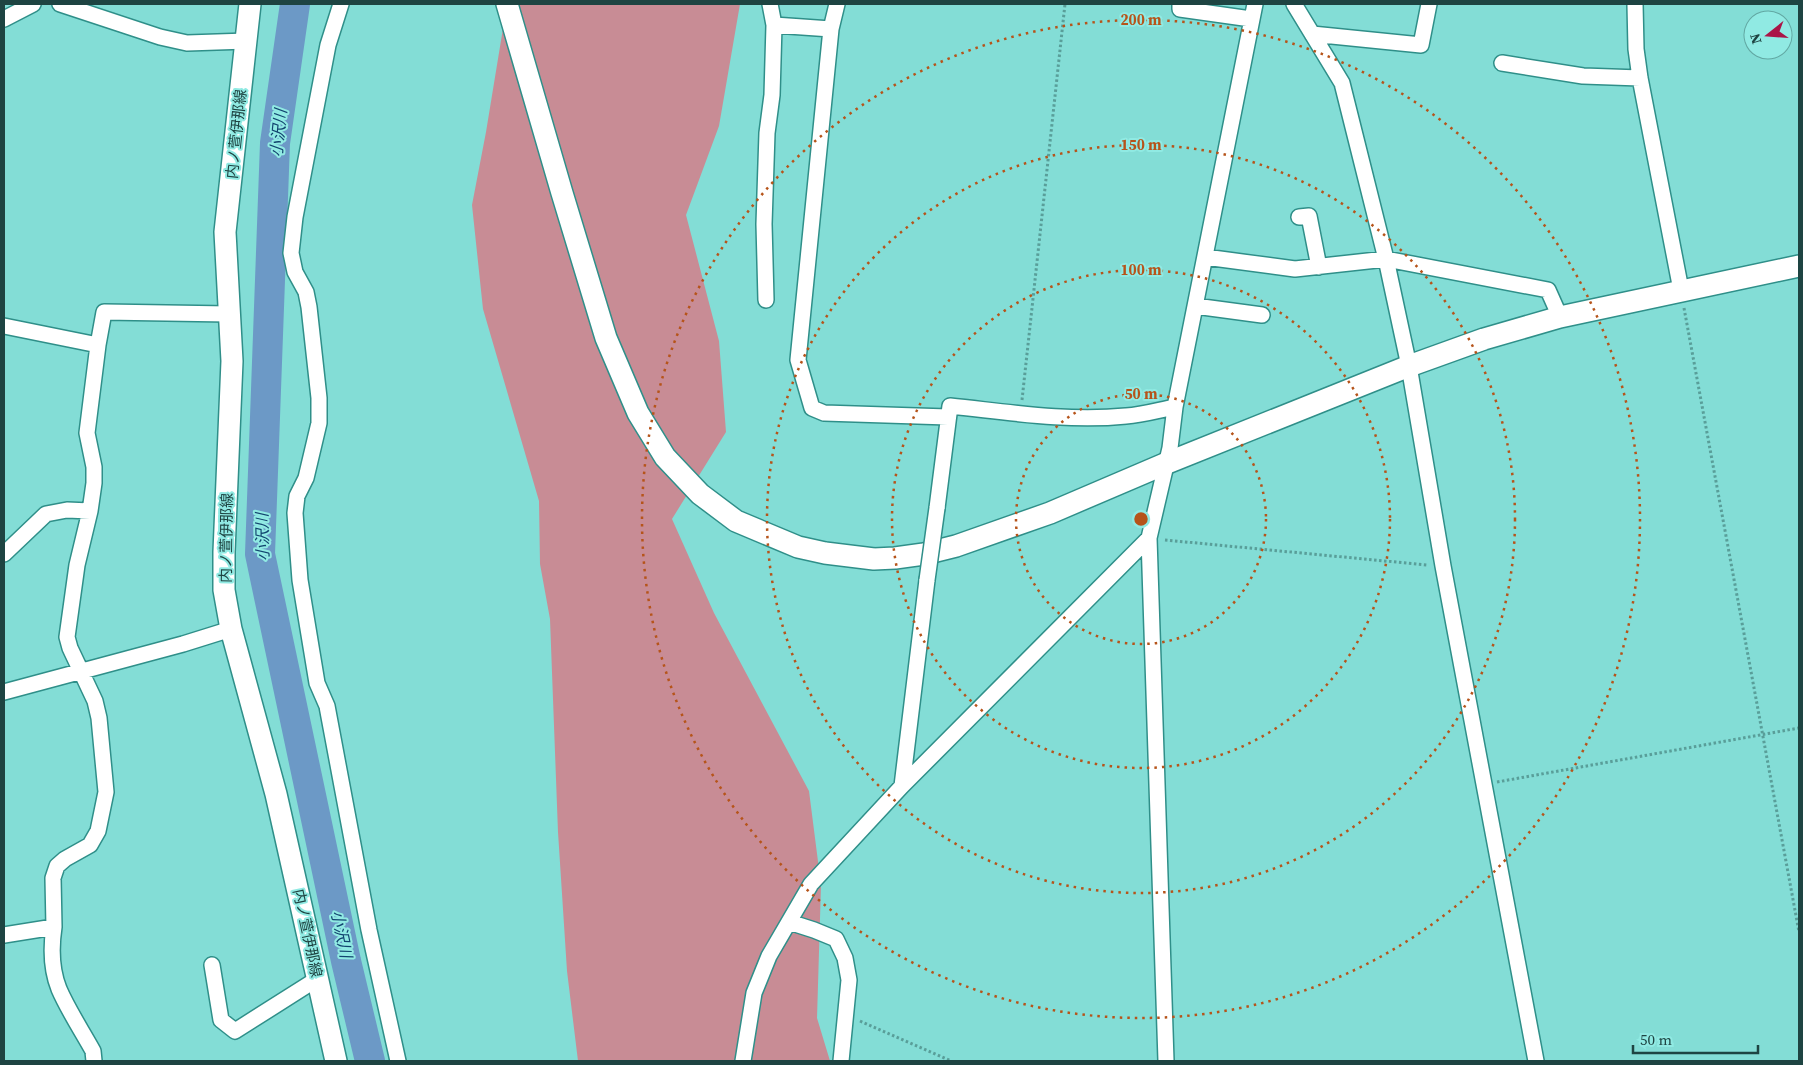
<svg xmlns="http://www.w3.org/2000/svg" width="1803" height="1065" viewBox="0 0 1803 1065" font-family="'Source Serif 4','Noto Sans JP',serif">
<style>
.green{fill:#c88c95}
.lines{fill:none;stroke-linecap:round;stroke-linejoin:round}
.river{stroke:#6c99c6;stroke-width:30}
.street-casing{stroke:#2f8f89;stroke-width:18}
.secondary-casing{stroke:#2f8f89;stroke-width:24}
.path{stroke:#599e99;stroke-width:3;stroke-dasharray:2.5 2.5;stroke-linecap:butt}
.street{stroke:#fff;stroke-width:15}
.secondary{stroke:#fff;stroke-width:21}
.street-bridge-casing{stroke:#2f8f89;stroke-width:18;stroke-linecap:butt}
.street-bridge{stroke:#fff;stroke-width:15}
.ring{fill:none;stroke:#b6541a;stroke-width:2.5;stroke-dasharray:2.5 5}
.labels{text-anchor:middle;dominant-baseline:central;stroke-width:4;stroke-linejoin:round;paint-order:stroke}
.street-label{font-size:15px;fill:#1e4442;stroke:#90eae3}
.water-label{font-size:16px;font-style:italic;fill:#12446f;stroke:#90eae3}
.centre{fill:#b6541a;stroke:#90eae3;stroke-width:2.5}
.ring-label{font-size:15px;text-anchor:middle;font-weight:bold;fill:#b6541a;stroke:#90eae3;stroke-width:4;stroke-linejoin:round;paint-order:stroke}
</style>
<rect width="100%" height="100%" fill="#83ddd6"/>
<path class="green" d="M 507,4 L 740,4 L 719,126 L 686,215 L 719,341 L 726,432 L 672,519 L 714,613 L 809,791 L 821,885 L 817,1018 L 830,1061 L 578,1061 L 567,971 L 558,832 L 550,619 L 540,564 L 539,501 L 483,309 L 472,205 L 486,132 Z"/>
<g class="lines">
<path class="river" d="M 295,4 L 275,143 L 260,554 L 346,961 L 370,1061"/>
<defs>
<path id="street" d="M 60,4 L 160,37 L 187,43 L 247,41
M 341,4 L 328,45 L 295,217 L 291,253 L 295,272 L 306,292 L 309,307 L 319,398 L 319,423 L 306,478 L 297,496 L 295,513 L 300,580 L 317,683 L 327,706 L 369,930 L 398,1061
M 770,4 L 774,25 L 831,29
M 837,4 L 831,29 L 798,360 L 812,408 L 824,413 L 948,417
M 1180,4 L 1180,9 L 1251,19
M 1294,4 L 1342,83 L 1386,259 L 1409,366 L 1443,566 L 1536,1061
M 1635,4 L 1636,49 L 1640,78 L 1681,290
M 4,19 L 33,4
M 1312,34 L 1421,45 L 1429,4
M 1502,63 L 1583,76 L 1640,78
M 1299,217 L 1309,216 L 1319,267
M 1205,257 L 1295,269 L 1386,259 L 1548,290 L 1560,317
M 766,300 L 764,224 L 767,133 L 772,95 L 774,25
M 1195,306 L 1262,315
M 4,326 L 98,345 L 87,433 L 94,467 L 94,483 L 90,511 L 77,565 L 67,637 L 70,648 L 95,701 L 99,718 L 106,792 L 98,831 L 90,845 L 65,859 L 57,866 L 53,878 L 54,927
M 98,345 L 104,312 L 229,314
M 937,508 L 950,406 C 1008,412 1067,422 1126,416 C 1143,415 1159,410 1175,407
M 4,554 L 46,514 L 67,510 L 90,511
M 4,692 L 183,644 L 231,629
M 902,786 L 927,580
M 789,922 L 814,930 L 836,939 L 845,958 L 849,980 L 841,1061
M 4,935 L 54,927 C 51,947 51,969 59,989 C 68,1010 82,1031 93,1051 L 94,1061
M 212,965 L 221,1020 L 235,1031 L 317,979
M 743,1061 L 754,993 L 769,956 L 811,884 L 902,786 L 1149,538
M 1166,1061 L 1149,538 L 1170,448 L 1175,407 L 1255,4"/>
<path id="secondary" d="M 250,4 L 225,232 L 232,361 L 224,552 L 224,590 L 231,629 L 276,794 L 336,1061
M 507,4 L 562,193 L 606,338 L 638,413 L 665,457 L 700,494 L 736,521 L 798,547 L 825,553 L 874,559 L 895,558 L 924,554 L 956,546 L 1050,513 L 1167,463 L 1409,366 L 1484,339 L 1560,317 L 1799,266"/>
</defs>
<use href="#street" class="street-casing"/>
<use href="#secondary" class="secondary-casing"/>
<path class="path" d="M 1684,308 L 1799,932
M 1022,400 L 1065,4
M 1165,540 L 1427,565
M 1497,782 L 1799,728
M 860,1021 L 951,1061"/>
<use href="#street" class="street"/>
<use href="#secondary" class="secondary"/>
<defs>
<path id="street-bridge" d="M 927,580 L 937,508"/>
</defs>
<use href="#street-bridge" class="street-bridge-casing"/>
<use href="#street-bridge" class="street-bridge"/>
</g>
<g class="ring">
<circle cx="1141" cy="519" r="125"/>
<circle cx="1141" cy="519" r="249"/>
<circle cx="1141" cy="519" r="374"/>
<circle cx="1141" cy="519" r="499"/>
</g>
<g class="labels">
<g class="street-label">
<text transform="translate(236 134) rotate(-84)">内ノ萱伊那線</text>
<text transform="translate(226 538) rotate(-89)">内ノ萱伊那線</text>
<text transform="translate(308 933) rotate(78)">内ノ萱伊那線</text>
</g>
<g class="water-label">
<text transform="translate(278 133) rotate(-84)">小沢川</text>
<text transform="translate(262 537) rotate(-91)">小沢川</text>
<text transform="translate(342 934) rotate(78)">小沢川</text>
</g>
</g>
<circle cx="1141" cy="519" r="8" class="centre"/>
<g class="ring-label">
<text x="1141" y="25">200 m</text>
<text x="1141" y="150">150 m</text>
<text x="1141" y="275">100 m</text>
<text x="1141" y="399">50 m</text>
</g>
<rect width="1803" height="1065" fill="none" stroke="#1e4442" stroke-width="10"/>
<g transform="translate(1768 35) rotate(253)"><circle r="24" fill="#90eae3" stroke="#62a8a3"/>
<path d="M0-4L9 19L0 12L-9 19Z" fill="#aa1547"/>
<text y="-8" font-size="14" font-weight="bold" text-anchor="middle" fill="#1e4442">N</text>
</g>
<path d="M1633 1045v8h125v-8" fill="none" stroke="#1e4442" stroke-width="2.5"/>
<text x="1640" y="1045" font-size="15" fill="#1e4442" stroke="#90eae3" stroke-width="4" paint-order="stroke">50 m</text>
</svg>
